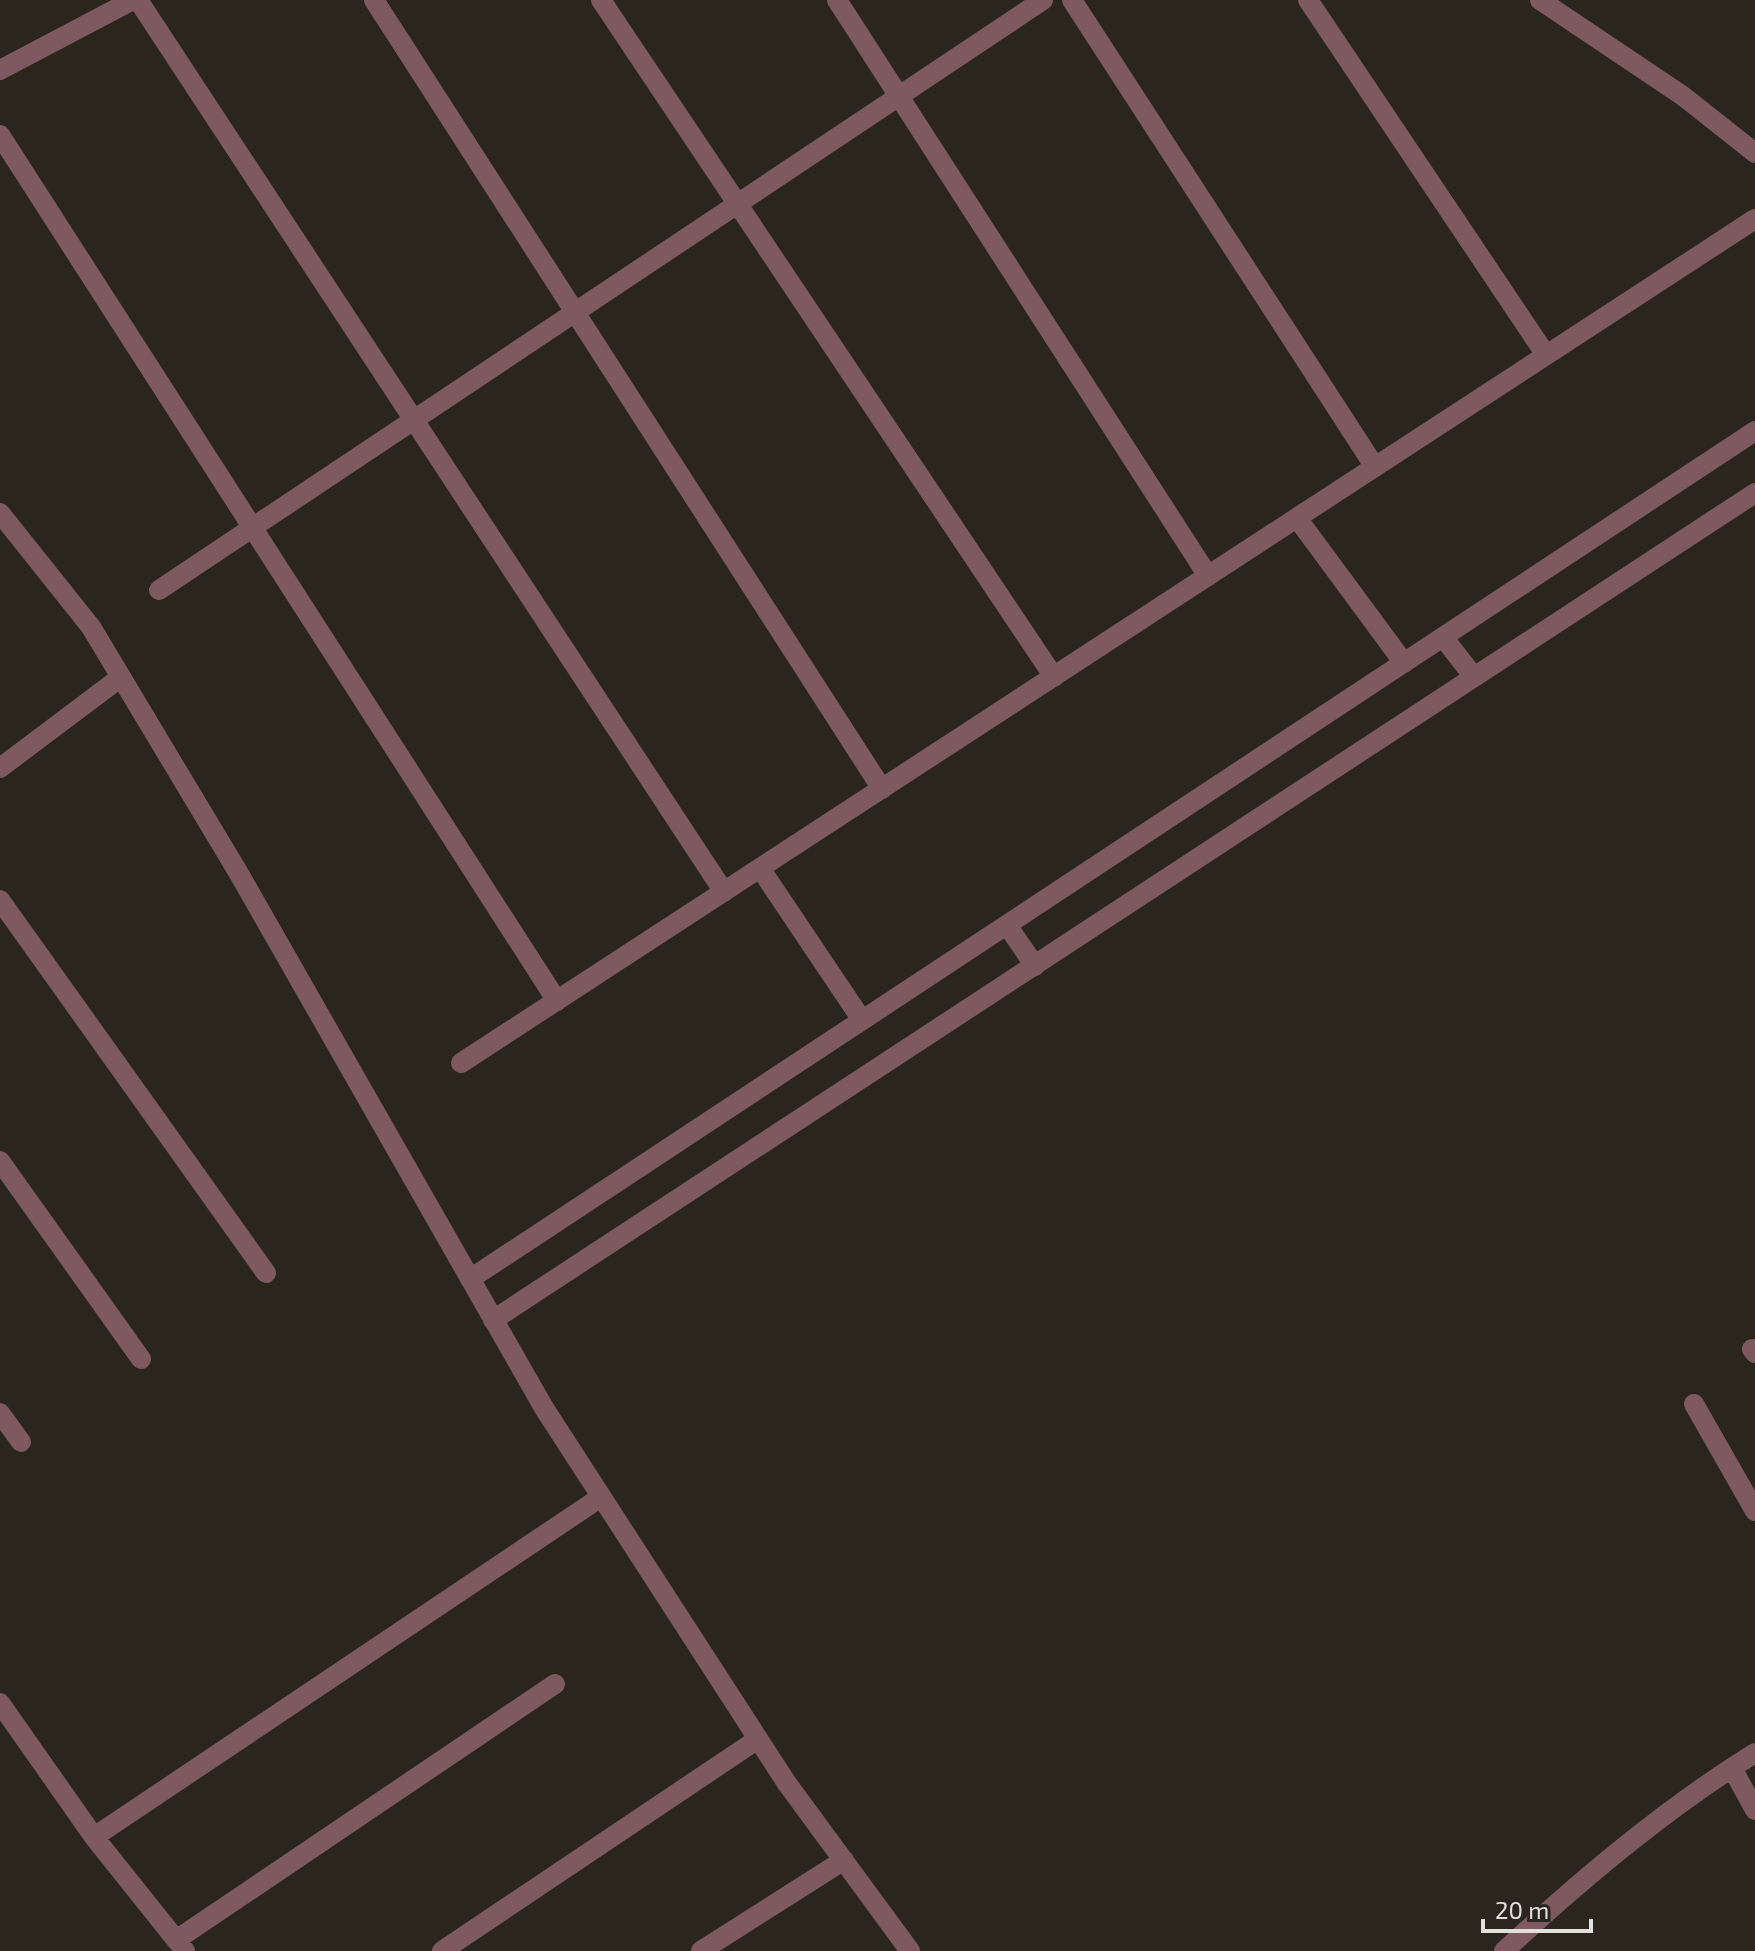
<svg xmlns="http://www.w3.org/2000/svg" width="1755" height="1951" viewBox="0 0 1755 1951" font-family="'Exo 2',sans-serif">
<style>
.lines{fill:none;stroke-linecap:round;stroke-linejoin:round}
.minor{stroke:#7e5a60;stroke-width:20}
</style>
<rect width="100%" height="100%" fill="#2a261e"/>
<g class="lines">
<path class="minor" d="M 138,0 L 724,892
M 374,0 L 882,789
M 601,0 L 1054,677
M 837,0 L 1208,576
M 1072,0 L 1375,467
M 1308,0 L 1546,355
M 1540,0 L 1683,96 L 1755,153
M 0,70 L 133,0
M 0,135 L 557,1001
M 0,513 L 91,627 L 238,872 L 544,1408 L 786,1782 L 910,1951
M 1297,518 L 1404,663
M 159,590 L 1043,0
M 1443,637 L 1474,677
M 0,768 L 121,677
M 760,868 L 862,1020
M 0,900 L 266,1273
M 1007,925 L 1035,966
M 461,1063 L 1755,219
M 0,1161 L 141,1359
M 470,1279 L 1755,431
M 493,1320 L 1755,493
M 1752,1349 L 1755,1353
M 1694,1404 L 1755,1511
M 0,1413 L 21,1442
M 0,1703 L 94,1837 L 601,1497
M 1732,1768 L 1755,1810
M 94,1837 L 185,1951
M 176,1940 L 555,1684
M 442,1951 L 758,1739
M 701,1951 L 844,1860
M 1504,1951 C 1582,1879 1665,1809 1755,1753"/>
</g>
<path d="M1483 1919v12h108v-12" fill="none" stroke="#e2e0da" stroke-width="4"/>
<text x="1495" y="1919" font-size="24" fill="#e2e0da" stroke="#2a261e" stroke-width="6" paint-order="stroke">20 m</text>
</svg>
